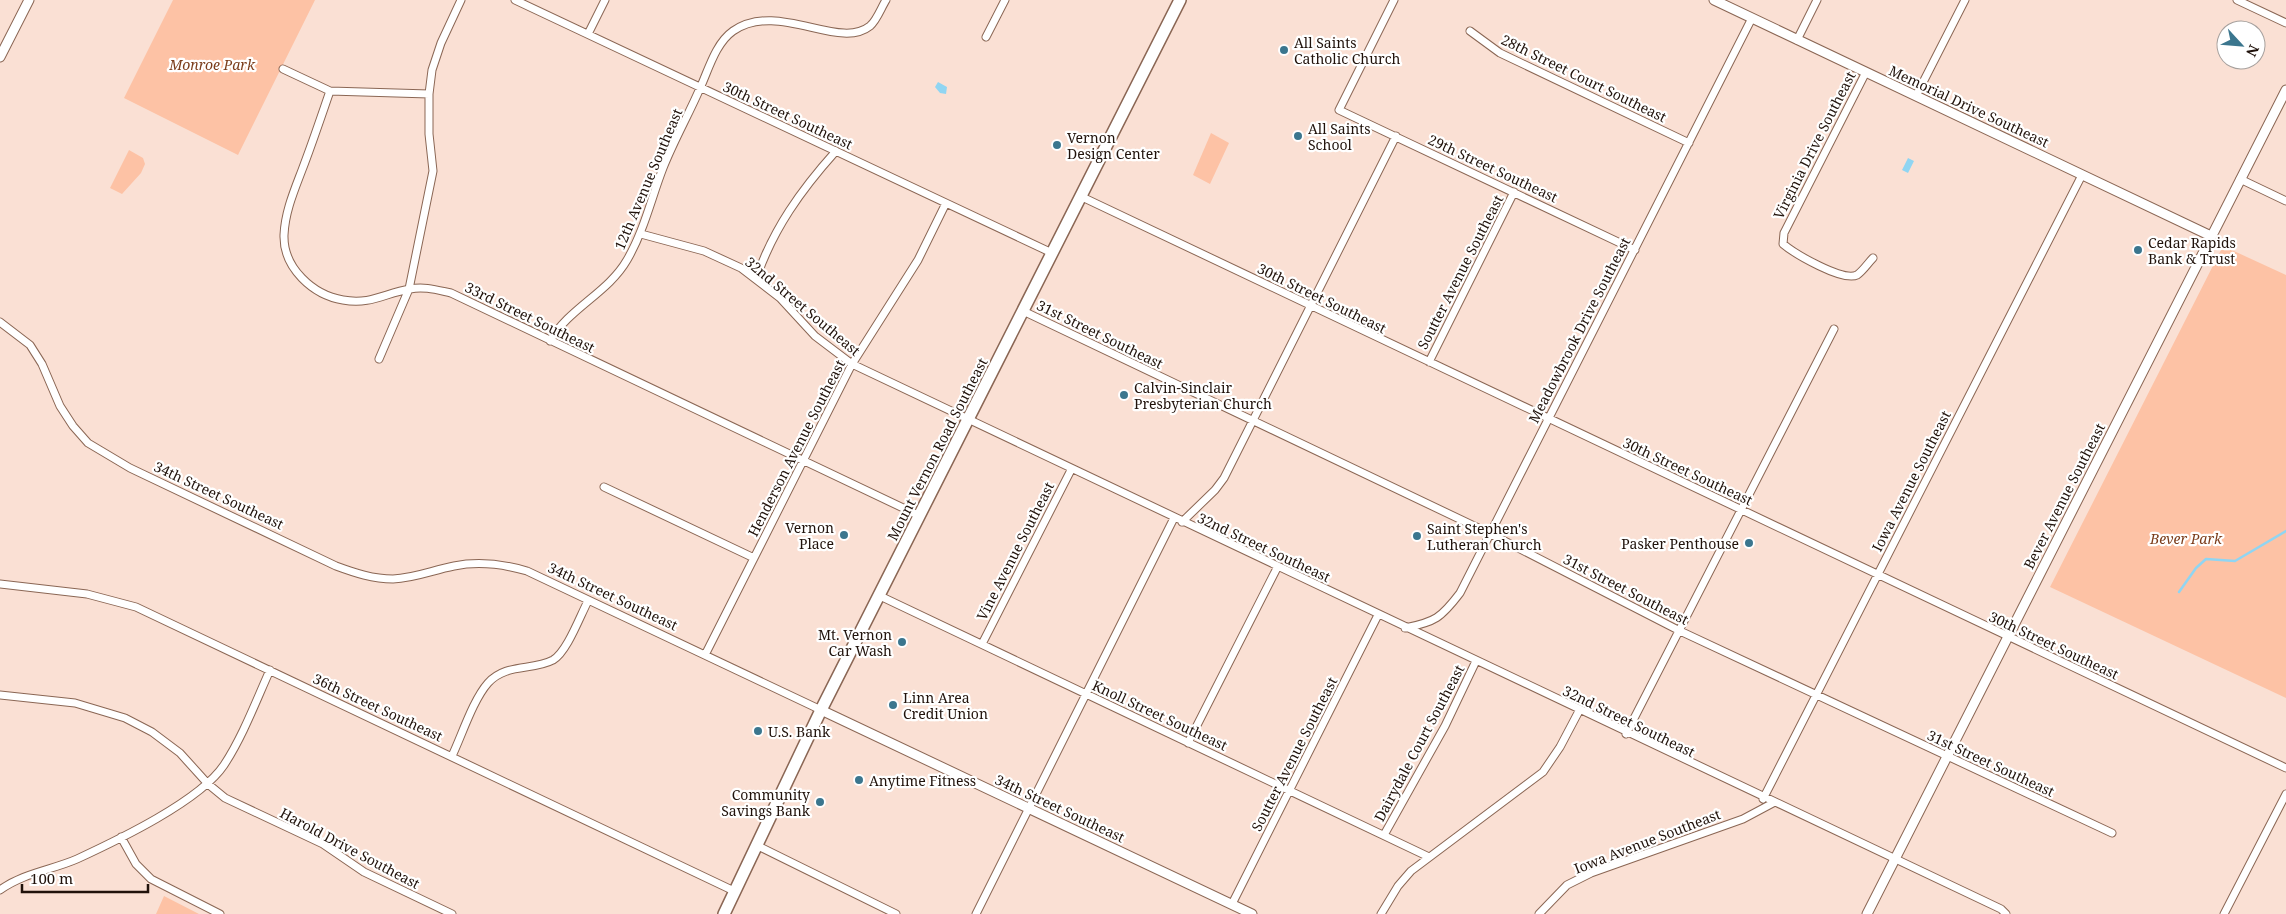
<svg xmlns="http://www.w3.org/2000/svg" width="2286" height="914" viewBox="0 0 2286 914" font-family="'Noto Serif',serif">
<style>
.green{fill:#fdc2a5}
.water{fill:#90d5f2}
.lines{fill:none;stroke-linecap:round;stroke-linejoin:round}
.stream{stroke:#90d5f2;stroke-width:2.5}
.minor-casing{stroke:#8a6654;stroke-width:9}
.tertiary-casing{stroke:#8a6654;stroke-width:11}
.primary-casing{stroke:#8a6654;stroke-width:14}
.minor{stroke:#fff;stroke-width:7}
.tertiary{stroke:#fff;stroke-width:9}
.primary{stroke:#fff;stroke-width:11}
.poi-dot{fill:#3b768e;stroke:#fff;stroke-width:2}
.labels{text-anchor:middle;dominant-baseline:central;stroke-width:4.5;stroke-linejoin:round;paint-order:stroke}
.poi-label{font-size:14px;fill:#20120b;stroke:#fff;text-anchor:start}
.park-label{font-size:14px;font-style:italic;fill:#7b3c1a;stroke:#fff}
.street-label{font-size:14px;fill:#20120b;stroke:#fff}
</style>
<rect width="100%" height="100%" fill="#fae0d4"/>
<path class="green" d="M 173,0 L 315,0 L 238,155 L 124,98 Z
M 1211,133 L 1229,143 L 1210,184 L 1193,175 Z
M 129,150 L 143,158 L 145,164 L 141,173 L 122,194 L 110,188 Z
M 2223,246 L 2286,275 L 2286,698 L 2050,587 Z
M 164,896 L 199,914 L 156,914 Z"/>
<path class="water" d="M 938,82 L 947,87 L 946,94 L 940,93 L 935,87 Z
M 1908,158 L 1914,161 L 1908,173 L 1902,170 Z"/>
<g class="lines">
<path class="stream" d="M 2179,592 L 2196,568 L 2206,559 L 2235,561 L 2286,531"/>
<defs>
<path id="minor" d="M 515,0 L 1052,253
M 1394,0 L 1339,110 L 1635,250
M 2237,0 L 2286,23
M 1470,31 L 1500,53 L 1689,143
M 588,34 L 605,0
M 986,37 L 1005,0
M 1797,40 L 1817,0
M 283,69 L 330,91 L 429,94
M 1866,72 L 1784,233 L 1783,244 C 1795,254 1843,282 1857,275 C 1863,271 1868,263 1873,258
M 330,91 C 321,117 312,144 302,170 C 294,191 285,212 284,235 C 283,268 313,295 343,300 C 371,305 385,293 410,289 C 424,286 437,290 451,293 L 920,516
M 1916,96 L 1965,0
M 2240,179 L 2286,201
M 1080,196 L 2286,768
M 641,234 L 704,251 L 741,268 L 780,298 L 815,336 L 852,364 L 2001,909 L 2006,914
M 756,279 C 773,229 801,190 836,151
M 1023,311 L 1491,534 L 1680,631 L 2112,833
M 0,322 L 30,345 L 42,364 L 60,406 L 73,426 L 88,443 L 130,468 L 336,566 C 355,573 373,579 393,579 C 415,578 433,570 454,566 C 479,561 503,564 527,571 L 821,710
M 550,341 C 569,308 608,293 627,260 C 644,231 651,199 663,168 C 674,140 689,114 701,86 C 709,68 716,43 733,31 C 778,0 839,51 870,26 C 877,20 881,8 886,0
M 379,359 L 409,289 L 433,171 L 429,134 L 429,94 L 432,70 L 441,43 L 461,0
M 1429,362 L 1514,192
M 604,487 L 754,558
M 1182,522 L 1215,490 L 1224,478 L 1396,136
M 0,584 L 87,594 L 136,607 L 734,891
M 880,596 L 1429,857
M 1405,628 C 1435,622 1441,618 1460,593 L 1752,18
M 982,644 L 1071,470
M 705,655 L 852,364 L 918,260 L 946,203
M 0,695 L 75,703 L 125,718 L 152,732 L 180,753 L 208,784 L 225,798 L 323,844 L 364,872 L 452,914
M 1626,734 L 1834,329
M 1188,743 L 1277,568
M 452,756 C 462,735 473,700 488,683 C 506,663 532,671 553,660 C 567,652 580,616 588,601
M 1763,799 L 2082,175
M 1384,835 L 1445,726 L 1476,661
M 121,837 L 136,864 L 151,879 L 220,914
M 756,845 L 896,914
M 0,890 C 23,873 52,870 77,859 C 118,840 200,801 224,765 C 243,736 256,701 270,670
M 1232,904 L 1378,615
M 976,914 L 1174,518
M 1381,914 L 1398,886 L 1411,871 L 1543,772 L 1560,747 L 1579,711
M 1539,914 L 1567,885 L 1591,873 L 1743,819 L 1773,803
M 2224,914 L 2286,794"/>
<path id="tertiary" d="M 1714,0 L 2211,236
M 0,57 L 29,0
M 821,710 L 1252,914
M 1867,914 L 2286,90"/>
<path id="primary" d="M 724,914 L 821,710 L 1180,0"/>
</defs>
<use href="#minor" class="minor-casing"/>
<use href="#tertiary" class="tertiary-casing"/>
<use href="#primary" class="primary-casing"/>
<use href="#minor" class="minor"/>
<use href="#tertiary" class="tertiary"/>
<use href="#primary" class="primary"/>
</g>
<g class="poi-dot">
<circle cx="1284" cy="50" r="5"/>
<circle cx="1298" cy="136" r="5"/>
<circle cx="1057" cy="145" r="5"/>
<circle cx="2138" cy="250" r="5"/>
<circle cx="1124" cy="395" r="5"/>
<circle cx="844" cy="535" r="5"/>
<circle cx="1417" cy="536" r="5"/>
<circle cx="1749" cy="543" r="5"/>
<circle cx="902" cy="642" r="5"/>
<circle cx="893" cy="705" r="5"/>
<circle cx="758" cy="731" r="5"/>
<circle cx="859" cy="780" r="5"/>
<circle cx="820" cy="802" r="5"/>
</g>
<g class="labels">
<g class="poi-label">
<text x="1294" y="42">All Saints<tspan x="1294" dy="16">Catholic Church</tspan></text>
<text x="1308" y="128">All Saints<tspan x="1308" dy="16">School</tspan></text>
<text x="1067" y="137">Vernon<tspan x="1067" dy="16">Design Center</tspan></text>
<text x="2148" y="242">Cedar Rapids<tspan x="2148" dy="16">Bank &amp; Trust</tspan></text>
<text x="1134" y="387">Calvin-Sinclair<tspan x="1134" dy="16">Presbyterian Church</tspan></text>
<text x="834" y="527" text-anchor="end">Vernon<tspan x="834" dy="16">Place</tspan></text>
<text x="1427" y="528">Saint Stephen's<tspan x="1427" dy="16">Lutheran Church</tspan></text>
<text x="1739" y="543" text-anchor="end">Pasker Penthouse</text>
<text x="892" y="634" text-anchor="end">Mt. Vernon<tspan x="892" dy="16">Car Wash</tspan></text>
<text x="903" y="697">Linn Area<tspan x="903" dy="16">Credit Union</tspan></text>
<text x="768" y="731">U.S. Bank</text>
<text x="869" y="780">Anytime Fitness</text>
<text x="810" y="794" text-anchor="end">Community<tspan x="810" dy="16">Savings Bank</tspan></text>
</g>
<g class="park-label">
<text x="212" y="64">Monroe Park</text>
<text x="2186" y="538">Bever Park</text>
</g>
<g class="street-label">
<text transform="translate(1584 78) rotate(26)">28th Street Court Southeast</text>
<text transform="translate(1969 106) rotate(25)">Memorial Drive Southeast</text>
<text transform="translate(788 115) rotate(25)">30th Street Southeast</text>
<text transform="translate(1814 145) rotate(-63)">Virginia Drive Southeast</text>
<text transform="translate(1493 168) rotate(25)">29th Street Southeast</text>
<text transform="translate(648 179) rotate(-67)">12th Avenue Southeast</text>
<text transform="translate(1460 272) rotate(-63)">Soutter Avenue Southeast</text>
<text transform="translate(1322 298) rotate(26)">30th Street Southeast</text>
<text transform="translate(803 306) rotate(40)">32nd Street Southeast</text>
<text transform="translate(530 317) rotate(26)">33rd Street Southeast</text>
<text transform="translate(1579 330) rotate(-63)">Meadowbrook Drive Southeast</text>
<text transform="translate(1100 334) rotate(26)">31st Street Southeast</text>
<text transform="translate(796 448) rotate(-63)">Henderson Avenue Southeast</text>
<text transform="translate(937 449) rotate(-63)">Mount Vernon Road Southeast</text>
<text transform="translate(1688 471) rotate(25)">30th Street Southeast</text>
<text transform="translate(1911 481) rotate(-63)">Iowa Avenue Southeast</text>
<text transform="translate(219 495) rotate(25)">34th Street Southeast</text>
<text transform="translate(2064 496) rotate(-63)">Bever Avenue Southeast</text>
<text transform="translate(1264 547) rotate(25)">32nd Street Southeast</text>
<text transform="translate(1015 551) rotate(-63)">Vine Avenue Southeast</text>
<text transform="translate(1626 589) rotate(27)">31st Street Southeast</text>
<text transform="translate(613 596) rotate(25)">34th Street Southeast</text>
<text transform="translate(2054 645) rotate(25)">30th Street Southeast</text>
<text transform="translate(378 707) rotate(25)">36th Street Southeast</text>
<text transform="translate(1160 715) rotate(25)">Knoll Street Southeast</text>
<text transform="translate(1629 721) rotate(26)">32nd Street Southeast</text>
<text transform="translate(1419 743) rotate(-62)">Dairydale Court Southeast</text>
<text transform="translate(1294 754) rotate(-63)">Soutter Avenue Southeast</text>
<text transform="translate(1991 763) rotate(25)">31st Street Southeast</text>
<text transform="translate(1060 808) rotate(25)">34th Street Southeast</text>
<text transform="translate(1647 841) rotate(-21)">Iowa Avenue Southeast</text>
<text transform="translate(350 848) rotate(28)">Harold Drive Southeast</text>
</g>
</g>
<g transform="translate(2241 45) rotate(116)"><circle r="24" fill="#ffffff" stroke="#a6a09d"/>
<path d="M0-4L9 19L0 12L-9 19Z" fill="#3b768e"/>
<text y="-8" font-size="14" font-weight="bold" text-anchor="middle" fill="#20120b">N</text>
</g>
<path d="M22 884v8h126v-8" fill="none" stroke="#20120b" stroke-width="2.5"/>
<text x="30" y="884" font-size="15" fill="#20120b" stroke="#ffffff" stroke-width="4" paint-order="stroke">100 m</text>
</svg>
